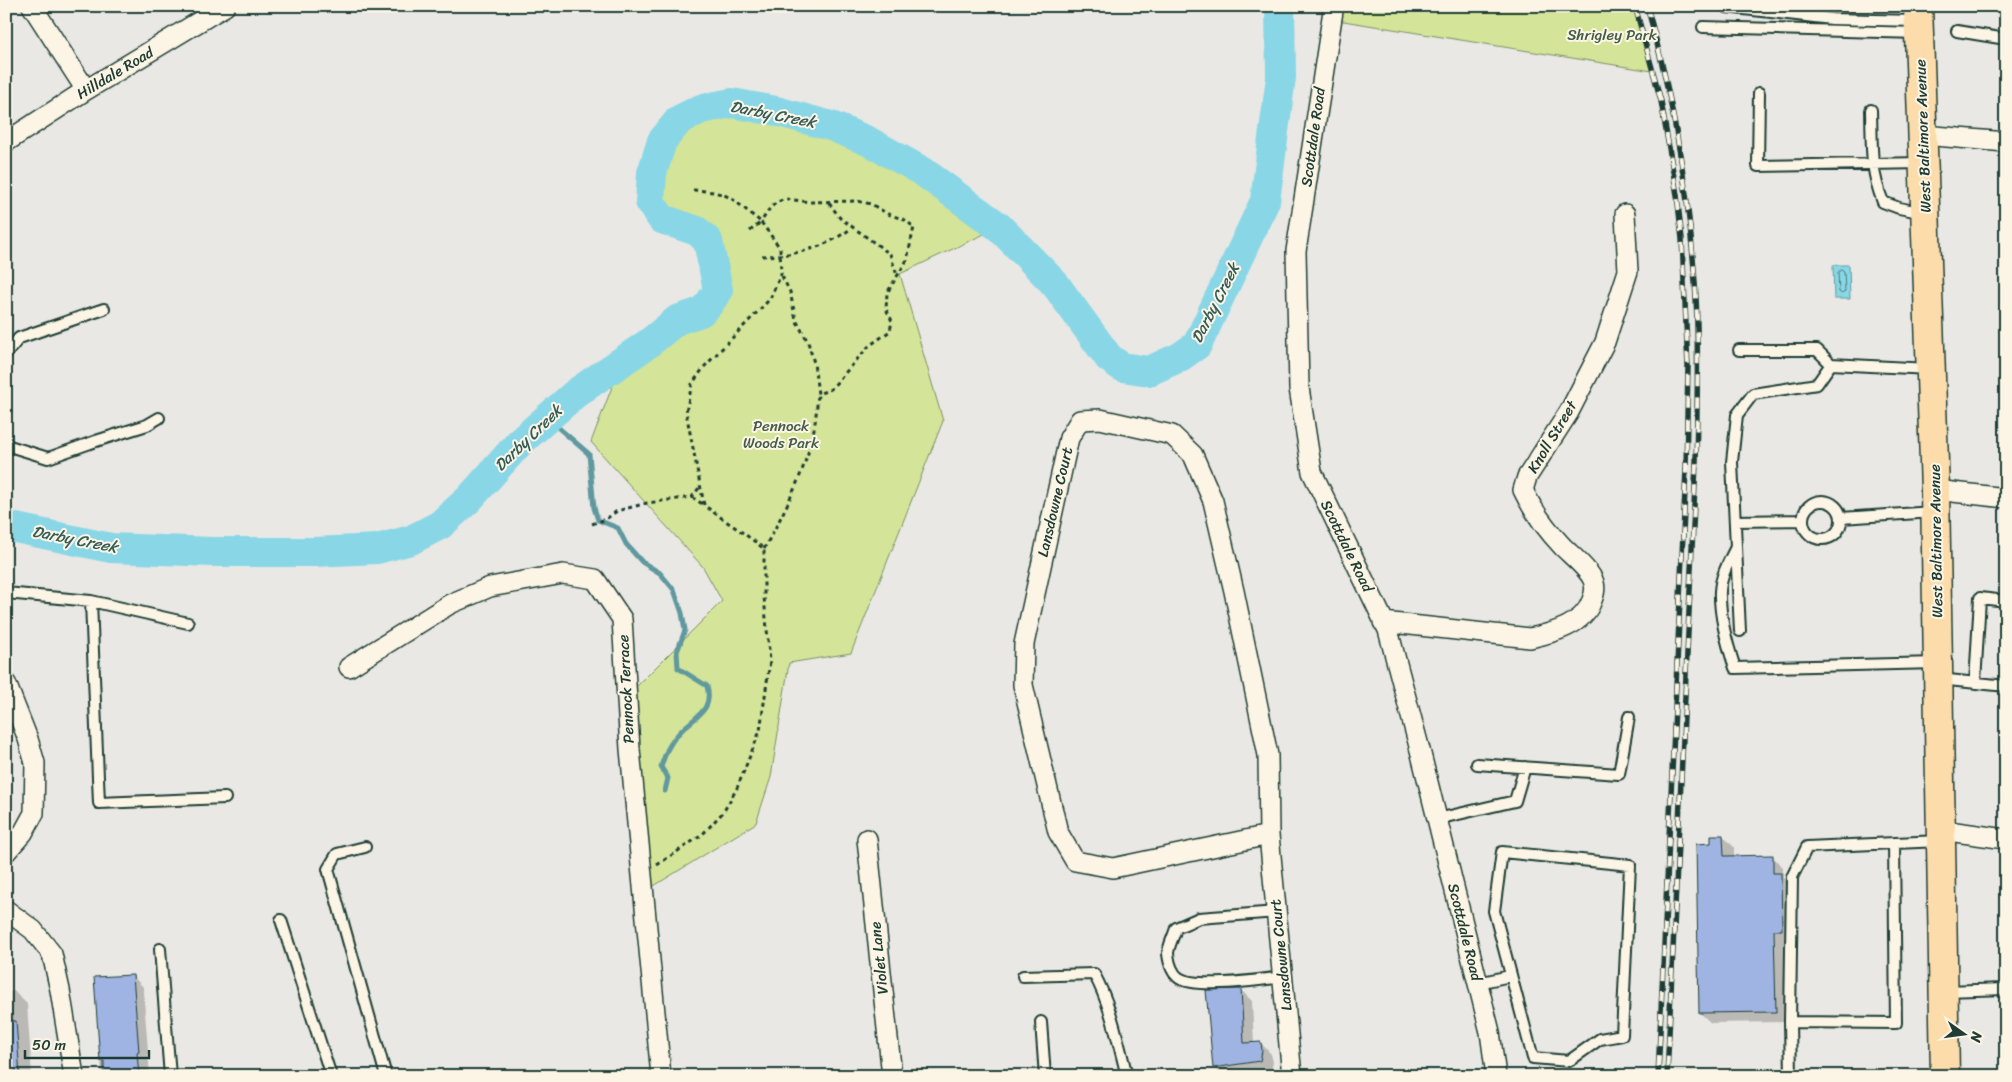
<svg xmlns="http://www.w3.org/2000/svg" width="2012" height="1082" viewBox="0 0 2012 1082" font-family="Sriracha,sans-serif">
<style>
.green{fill:#d4e498;stroke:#7a9066}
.water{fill:#89d7e6;stroke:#5f999f}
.shadow{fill:#0003}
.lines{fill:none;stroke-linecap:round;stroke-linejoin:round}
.shore{stroke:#497b7b;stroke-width:1}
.stream{stroke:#5f999f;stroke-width:5}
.river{stroke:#89d7e6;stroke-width:30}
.building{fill:#9fb4e2;stroke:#1f3d34}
.lane-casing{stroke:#1f3d34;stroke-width:14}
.street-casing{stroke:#1f3d34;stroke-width:22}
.primary-casing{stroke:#1f3d34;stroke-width:31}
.path{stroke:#1f3d34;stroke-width:3;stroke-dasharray:4 4;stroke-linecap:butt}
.lane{stroke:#fcf5e5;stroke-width:10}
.street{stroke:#fcf5e5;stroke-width:19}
.primary{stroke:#fddcac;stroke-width:28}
.rail-casing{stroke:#1f3d34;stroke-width:5.5}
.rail{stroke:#fcf5e5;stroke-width:4;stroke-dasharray:11;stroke-linecap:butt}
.labels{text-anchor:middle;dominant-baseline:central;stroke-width:4;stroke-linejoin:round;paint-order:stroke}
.park-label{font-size:15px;fill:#435e48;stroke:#fcf5e5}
.street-label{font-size:15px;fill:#1f3d34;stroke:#fcf5e5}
.water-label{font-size:16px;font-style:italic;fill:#345c58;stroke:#fcf5e5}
</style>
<rect width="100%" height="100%" fill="#e9e8e4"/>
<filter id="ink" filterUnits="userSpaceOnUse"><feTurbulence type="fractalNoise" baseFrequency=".02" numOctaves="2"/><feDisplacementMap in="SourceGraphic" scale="10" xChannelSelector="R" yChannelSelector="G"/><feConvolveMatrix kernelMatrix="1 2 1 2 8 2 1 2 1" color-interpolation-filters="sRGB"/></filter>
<g filter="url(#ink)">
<path class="green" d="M 1332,6 L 1635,6 L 1652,71 L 1331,19 Z
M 732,103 C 765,109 801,115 833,127 C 894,150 946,189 999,227 L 900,274 L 943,421 L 851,653 L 789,663 L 771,777 L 756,823 L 644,892 L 627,696 L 722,601 L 703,567 L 591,442 L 622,361 L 649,343 L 677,320 L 701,312 L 709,304 L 718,290 L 708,241 L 697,231 L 662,219 L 650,202 C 653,164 660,123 701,109 C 711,105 722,105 732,103 Z"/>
<path class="water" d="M 1833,265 L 1849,265 L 1850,299 L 1834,299 Z"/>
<path class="shadow" d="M 1723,836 L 1734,847 L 1734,857 L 1772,856 L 1783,867 L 1783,877 L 1792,885 L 1793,940 L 1785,941 L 1786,1022 L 1711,1023 L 1700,1013 L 1712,844 Z
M 133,976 L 143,987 L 150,1076 L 102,1076 L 96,979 Z
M 1241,990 L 1252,1001 L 1254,1044 L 1261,1043 L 1271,1054 L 1273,1062 L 1271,1072 L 1241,1076 L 1222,1076 L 1214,1067 Z
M 14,991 L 27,1004 L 32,1076 L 6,1076 L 6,992 Z"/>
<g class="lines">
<path class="shore" d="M 1841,270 L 1844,272 L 1845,291 L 1842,294 L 1839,292 L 1838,273 Z"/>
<path class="stream" d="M 547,418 L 589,454 L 594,508 L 598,520 L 618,528 L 626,544 L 642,562 L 660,573 L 674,590 L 682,613 L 685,630 L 677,652 L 678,668 L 707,686 C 714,712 693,717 679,733 C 669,743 665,754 661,767 L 668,778 L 665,791"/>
<path class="river" d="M 6,526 L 111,548 L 212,552 L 314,552 L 377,549 L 411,540 L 440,525 L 469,499 L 520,442 L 576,393 L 649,343 L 677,320 L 701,312 L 709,304 L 718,290 L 708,241 L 697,231 L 662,219 L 650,202 L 652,173 L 662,141 L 679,120 L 701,109 L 732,103 L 776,111 L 831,126 L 868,141 L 922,171 L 999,227 L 1055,284 L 1109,358 L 1122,367 L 1149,371 L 1180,357 L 1197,345 L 1265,201 L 1281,77 L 1280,6"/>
</g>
<path class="building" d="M 1711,835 L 1723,835 L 1724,856 L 1773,855 L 1773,873 L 1781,873 L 1782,930 L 1774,930 L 1776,1012 L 1699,1013 L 1696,844 L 1711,843 Z
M 133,975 L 139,1052 L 137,1053 L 139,1076 L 104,1076 L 104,1061 L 100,1061 L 94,977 Z
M 1241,989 L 1244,1043 L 1261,1042 L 1262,1051 L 1260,1061 L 1213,1068 L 1206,990 Z
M 6,1021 L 16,1021 L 20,1076 L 6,1076 Z"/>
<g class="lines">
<defs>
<path id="lane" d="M 1726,7 L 1832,19 L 1917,21
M 1703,27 L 1918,33
M 1957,31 L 2006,39
M 1759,93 L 1758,166 L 1923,163
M 1871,110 C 1872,145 1870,170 1883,202 L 1899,208 L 1925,213
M 1739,350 L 1817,350 L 1831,364
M 6,354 L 19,338 L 104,309
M 6,445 L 48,458 L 96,441 L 147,425 L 159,418
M1803 520a19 19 0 1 1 38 0a19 19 0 1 1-38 0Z
M 1841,518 L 1934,512
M 1735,521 L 1803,520
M 1736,547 C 1729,561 1721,575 1720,591 C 1719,616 1727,644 1735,668 L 1937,663
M 6,593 L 91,601 L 99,803 L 225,798
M 91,601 L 188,623
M 1740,631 L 1732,462 L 1737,415 L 1753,394 L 1817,384 L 1831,364 L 1930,369
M 1939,679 L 2006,686
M 1975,683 L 1980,598 L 2006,601
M 1477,764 L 1619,774 L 1629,717
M 1437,819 L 1515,801 L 1525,767
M 1894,843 L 1896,1023 L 1790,1022 L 1792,877 L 1807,847 L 1940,841
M 365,847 L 337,854 L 328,869 L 386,1076
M 1502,852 L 1630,865 L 1622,1035 L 1600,1039 L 1569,1061 L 1533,1058 L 1494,911 Z
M 1277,912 L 1199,918 L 1176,928 C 1174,936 1168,946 1168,954 C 1169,962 1172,973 1179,978 C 1197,989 1261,980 1283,977
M 281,920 L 331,1076
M 160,949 L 170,1076
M 1023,976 L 1094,974 C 1111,1005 1118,1042 1127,1076
M 1478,983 L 1510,976
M 1945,991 L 2006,989
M 1041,1022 L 1045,1076
M 1790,1022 L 1791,1076"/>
<path id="street" d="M 32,6 L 86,90
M 1332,6 L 1333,11 L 1296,251 L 1299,388 L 1312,472 L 1388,630 L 1420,750 L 1490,1032 L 1496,1076
M 1923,135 L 2006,142
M 6,142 L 86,90 L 225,6
M 1935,490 L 2006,498
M 1383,622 L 1530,638 C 1553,633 1584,625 1592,600 C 1595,593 1596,585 1592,578 C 1587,568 1571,555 1563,547 C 1547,530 1533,511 1523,490 L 1527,477 L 1569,412 L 1605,342 L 1628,271 L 1625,214
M 349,667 L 450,604 L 490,587 L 563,574 L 595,579 L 622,619 L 630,749 L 661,1076
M 6,683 L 28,739 L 35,763 L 34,813 L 23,833 L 6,852
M 1941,830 L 2006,839
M 1269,835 L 1113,868 L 1075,861 L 1058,832 L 1023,685 L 1024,644 L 1069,438 L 1080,420 L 1100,419 L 1172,435 L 1193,455 L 1213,501 L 1234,591 L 1268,755 L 1269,835 L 1292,1076
M 867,839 L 892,1076
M 6,910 L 33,930 L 52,954 L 60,990 L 74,1076"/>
<path id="primary" d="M 1918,6 L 1935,490 L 1945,1076"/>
</defs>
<use href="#lane" class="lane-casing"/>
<use href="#street" class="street-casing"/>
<use href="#primary" class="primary-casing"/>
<path class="path" d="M 693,190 C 733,192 732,200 761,222 L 750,231
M 829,203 L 840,218 L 890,254 L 897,275
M 762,256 C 797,255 824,249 853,227
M 692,497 L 704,505
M 592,524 L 606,519 L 617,511 L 647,503 L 692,497 L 699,488
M 764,549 C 784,512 806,471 814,429 C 816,417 817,405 818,394
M 657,865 L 702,835 L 724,811 L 737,788 L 760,731 L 770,661 L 764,597 L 764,549 C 745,533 723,520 704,505 L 686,412 L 692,384 L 705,366 L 770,299 L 781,274 L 780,248 L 761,222 L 770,208 L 777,202 L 786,199 L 811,202 L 857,201 L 871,204 L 888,214 L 905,220 L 914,227 L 907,260 L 887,293 L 886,309 L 892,321 L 890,331 L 869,346 L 831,389 L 818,394 L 814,363 L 808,342 L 796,320 L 790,292 L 781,274"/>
<use href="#lane" class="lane"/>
<use href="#street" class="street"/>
<use href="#primary" class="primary"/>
<defs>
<path id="rail" d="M 1635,6 L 1661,101 L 1677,195 L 1682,239 L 1688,366 L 1686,469 L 1658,1076
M 1647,6 C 1674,101 1690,199 1696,297 C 1699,353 1697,409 1696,464 L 1667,1076"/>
</defs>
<use href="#rail" class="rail-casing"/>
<use href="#rail" class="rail"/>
</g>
</g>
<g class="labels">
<g class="park-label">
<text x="1612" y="35">Shrigley Park</text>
<text x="781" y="426">Pennock<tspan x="781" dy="17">Woods Park</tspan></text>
</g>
<g class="street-label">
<text transform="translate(115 73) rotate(-31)">Hilldale Road</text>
<text transform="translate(1923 136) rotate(-92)">West Baltimore Avenue</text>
<text transform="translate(1313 137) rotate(-82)">Scottdale Road</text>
<text transform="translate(1552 437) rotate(-59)">Knoll Street</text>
<text transform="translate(1055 502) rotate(-77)">Lansdowne Court</text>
<text transform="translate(1936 541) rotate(-91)">West Baltimore Avenue</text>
<text transform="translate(1347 546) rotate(64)">Scottdale Road</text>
<text transform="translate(626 689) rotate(-93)">Pennock Terrace</text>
<text transform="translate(1465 932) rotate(76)">Scottdale Road</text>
<text transform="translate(1281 955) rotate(-96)">Lansdowne Court</text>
<text transform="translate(879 958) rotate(-96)">Violet Lane</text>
</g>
<g class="water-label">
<text transform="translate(773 114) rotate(11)">Darby Creek</text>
<text transform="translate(1215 303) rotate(-63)">Darby Creek</text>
<text transform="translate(528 438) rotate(-44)">Darby Creek</text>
<text transform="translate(75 539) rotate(11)">Darby Creek</text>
</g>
</g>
<rect width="2012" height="1082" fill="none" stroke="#fcf5e5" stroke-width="25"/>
<rect x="12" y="12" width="1987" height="1057" fill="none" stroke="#1f3d34" stroke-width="2" filter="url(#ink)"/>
<g transform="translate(1964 1034) rotate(104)" stroke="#fcf5e5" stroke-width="4" paint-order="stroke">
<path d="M0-4L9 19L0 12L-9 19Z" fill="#1f3d34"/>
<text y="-8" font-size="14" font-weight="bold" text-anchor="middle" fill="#1f3d34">N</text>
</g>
<path d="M25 1050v8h124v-8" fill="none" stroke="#1f3d34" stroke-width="2.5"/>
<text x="32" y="1050" font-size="15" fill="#1f3d34" stroke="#fcf5e5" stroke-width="4" paint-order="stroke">50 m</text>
</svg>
